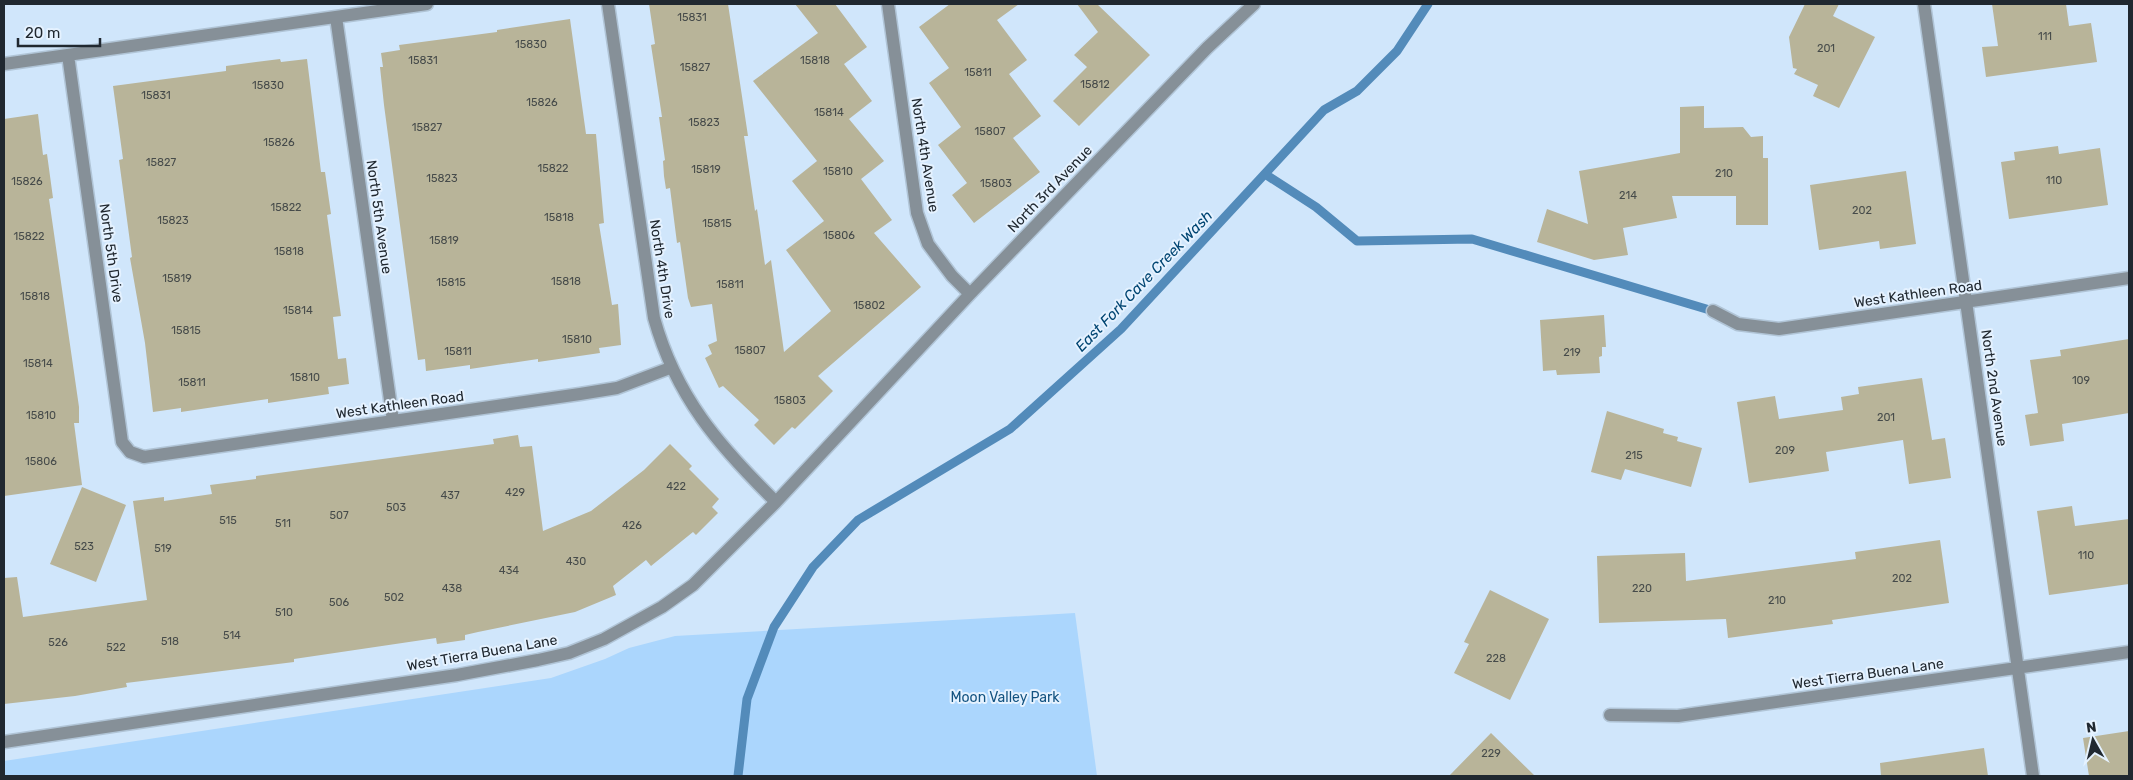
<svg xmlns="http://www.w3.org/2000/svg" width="2133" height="780" viewBox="0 0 2133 780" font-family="Rubik,sans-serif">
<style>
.green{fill:#abd6fd}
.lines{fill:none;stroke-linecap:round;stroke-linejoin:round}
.stream{stroke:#538bba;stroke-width:9}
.building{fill:#b8b499}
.minor-casing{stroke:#b0c4d6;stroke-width:15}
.minor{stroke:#869098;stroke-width:12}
.labels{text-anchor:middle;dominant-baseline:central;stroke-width:4;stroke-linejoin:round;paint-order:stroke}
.number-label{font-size:11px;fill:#464b4a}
.street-label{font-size:14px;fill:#202830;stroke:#e5f2ff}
.park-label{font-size:14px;fill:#135381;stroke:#e5f2ff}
.water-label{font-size:15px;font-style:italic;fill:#004572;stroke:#e5f2ff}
</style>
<rect width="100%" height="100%" fill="#d0e6fb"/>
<path class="green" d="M 1075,613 L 1097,776 L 4,776 L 4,761 L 551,678 L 605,659 L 629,648 L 675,636 Z"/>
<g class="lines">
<path class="stream" d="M 1265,174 L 1316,207 L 1357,241 L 1472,239 L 1713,311
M 738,776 L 747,699 L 774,627 L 813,567 L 858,520 L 1010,429 L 1121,329 L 1324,110 L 1357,91 L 1397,51 L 1428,4"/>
</g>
<path class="building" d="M 649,4 L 728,4 L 748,136 L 744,136 L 755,211 L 757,209 L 765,265 L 771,260 L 784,352 L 831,311 L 786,250 L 824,221 L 792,181 L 817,161 L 753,81 L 818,33 L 795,4 L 835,4 L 867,47 L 844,64 L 872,101 L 849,119 L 884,161 L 861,179 L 892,220 L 874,233 L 921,287 L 818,376 L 833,391 L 795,429 L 792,427 L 774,445 L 754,425 L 759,420 L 723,386 L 719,388 L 705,358 L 712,354 L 708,345 L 717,341 L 712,304 L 691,307 L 688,298 L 680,242 L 677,243 L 670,188 L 666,189 L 664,176 L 663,161 L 665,160 L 659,117 L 662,117 L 651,45 L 655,44 Z
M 950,4 L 1019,4 L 997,20 L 1027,60 L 1009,74 L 1041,116 L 1013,138 L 1040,172 L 974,223 L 952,195 L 967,183 L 938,145 L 961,127 L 929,83 L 949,68 L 919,27 Z
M 1077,4 L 1097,4 L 1150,55 L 1079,126 L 1053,101 L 1087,67 L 1074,55 L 1098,32 Z
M 1805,4 L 1839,4 L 1833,16 L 1875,37 L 1839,108 L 1813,96 L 1818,85 L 1794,74 L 1797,69 L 1793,68 L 1789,37 Z
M 1992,4 L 2066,4 L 2069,26 L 2091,23 L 2097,62 L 1986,77 L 1982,47 L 1998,46 Z
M 570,19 L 586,134 L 596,134 L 604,223 L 599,224 L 612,305 L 618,304 L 621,345 L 599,348 L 600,353 L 538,362 L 538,359 L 470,369 L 470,365 L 426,371 L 425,359 L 418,360 L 384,105 L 380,67 L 383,67 L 381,53 L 400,50 L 399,45 L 497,32 L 497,30 Z
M 280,59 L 281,62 L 307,59 L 321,172 L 325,172 L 331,214 L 327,215 L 341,316 L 333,317 L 338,359 L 346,358 L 349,384 L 328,387 L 329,394 L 268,403 L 268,399 L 181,412 L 181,408 L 153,412 L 145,343 L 130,258 L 132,257 L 119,160 L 123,159 L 113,86 L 226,71 L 226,66 Z
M 1704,106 L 1704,128 L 1743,127 L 1751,137 L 1763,136 L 1763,158 L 1768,158 L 1768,225 L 1736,225 L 1736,196 L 1672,196 L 1677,218 L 1623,228 L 1628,255 L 1594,260 L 1537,242 L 1547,209 L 1588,224 L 1579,171 L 1680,153 L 1680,107 Z
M 38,114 L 43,155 L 47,154 L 53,198 L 49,199 L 79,407 L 79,423 L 74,423 L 82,485 L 4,496 L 4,119 Z
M 2058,146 L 2059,154 L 2100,148 L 2108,205 L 2009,219 L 2001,162 L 2015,160 L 2014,152 Z
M 1906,171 L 1916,244 L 1880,249 L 1879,241 L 1819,250 L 1810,185 Z
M 1604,315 L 1606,347 L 1602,347 L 1602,356 L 1599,357 L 1600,373 L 1557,375 L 1556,370 L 1543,371 L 1540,320 Z
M 2129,339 L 2129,413 L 2062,424 L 2064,441 L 2030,446 L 2025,415 L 2038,413 L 2030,360 L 2061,356 L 2060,350 Z
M 1922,378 L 1932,440 L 1945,438 L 1951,478 L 1909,484 L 1903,440 L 1826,452 L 1829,471 L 1749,483 L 1737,402 L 1775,396 L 1779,419 L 1843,410 L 1841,397 L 1859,394 L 1858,387 Z
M 1607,411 L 1664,429 L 1663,433 L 1678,437 L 1677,441 L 1702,448 L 1691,487 L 1625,469 L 1621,480 L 1591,472 Z
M 518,435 L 520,447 L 532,446 L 543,531 L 591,511 L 644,470 L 670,444 L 692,466 L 689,469 L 719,499 L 712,507 L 718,513 L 696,535 L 693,532 L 651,566 L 646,560 L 613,586 L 616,595 L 575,612 L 478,632 L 465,635 L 465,640 L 437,644 L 436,638 L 294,659 L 294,662 L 126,683 L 127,687 L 75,696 L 4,704 L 4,578 L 17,577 L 23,617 L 147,600 L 133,501 L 164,497 L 164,501 L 212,494 L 210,485 L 256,479 L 256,476 L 494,444 L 493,439 Z
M 82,487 L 126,505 L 96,582 L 50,564 Z
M 2072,506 L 2075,526 L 2129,519 L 2129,584 L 2049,595 L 2037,511 Z
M 1940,540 L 1949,603 L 1832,620 L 1833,624 L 1728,638 L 1726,619 L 1599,623 L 1597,556 L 1685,553 L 1686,581 L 1856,559 L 1855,552 Z
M 1490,590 L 1549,619 L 1510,700 L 1454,673 L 1469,644 L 1464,642 Z
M 2129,731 L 2129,776 L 2089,776 L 2083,738 Z
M 1491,733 L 1535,776 L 1449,776 Z
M 1984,748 L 1988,776 L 1881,776 L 1880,763 Z"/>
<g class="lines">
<defs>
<path id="minor" d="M 608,4 L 654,318 C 676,397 719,446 776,502
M 888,4 L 917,213 L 928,244 L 952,276 L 970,294
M 1924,4 L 2033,776
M 336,17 L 393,421
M 68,55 L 122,442 L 130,452 L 144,457 L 580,394 L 617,388 L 670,368
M 4,64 L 427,4
M 1713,311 L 1738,324 L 1779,329 L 2129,278
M 1610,715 L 1678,716 L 2129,652
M 4,742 L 457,675 L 538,660 L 569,653 L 604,639 L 662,607 L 693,585 L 776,502 L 970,294 L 1207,48 L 1254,4"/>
</defs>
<use href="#minor" class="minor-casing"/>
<use href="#minor" class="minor"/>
</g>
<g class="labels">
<g class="number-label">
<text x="692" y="17">15831</text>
<text x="2045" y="36">111</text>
<text x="531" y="44">15830</text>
<text x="1826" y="48">201</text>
<text x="423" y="60">15831</text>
<text x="815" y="60">15818</text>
<text x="695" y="67">15827</text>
<text x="978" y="72">15811</text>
<text x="1095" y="84">15812</text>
<text x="268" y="85">15830</text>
<text x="156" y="95">15831</text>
<text x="542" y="102">15826</text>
<text x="829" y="112">15814</text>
<text x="704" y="122">15823</text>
<text x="427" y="127">15827</text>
<text x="990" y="131">15807</text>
<text x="279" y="142">15826</text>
<text x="161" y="162">15827</text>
<text x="553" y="168">15822</text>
<text x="706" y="169">15819</text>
<text x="838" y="171">15810</text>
<text x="1724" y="173">210</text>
<text x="442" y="178">15823</text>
<text x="2054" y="180">110</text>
<text x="27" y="181">15826</text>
<text x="996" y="183">15803</text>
<text x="1628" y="195">214</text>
<text x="286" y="207">15822</text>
<text x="1862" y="210">202</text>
<text x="559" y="217">15818</text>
<text x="173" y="220">15823</text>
<text x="717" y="223">15815</text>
<text x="839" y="235">15806</text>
<text x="29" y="236">15822</text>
<text x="444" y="240">15819</text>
<text x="289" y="251">15818</text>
<text x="177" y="278">15819</text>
<text x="566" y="281">15818</text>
<text x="451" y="282">15815</text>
<text x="730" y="284">15811</text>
<text x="35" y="296">15818</text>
<text x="869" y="305">15802</text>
<text x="298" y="310">15814</text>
<text x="186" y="330">15815</text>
<text x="577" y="339">15810</text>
<text x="750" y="350">15807</text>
<text x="458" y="351">15811</text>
<text x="1572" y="352">219</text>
<text x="38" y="363">15814</text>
<text x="305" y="377">15810</text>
<text x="2081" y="380">109</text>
<text x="192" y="382">15811</text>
<text x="790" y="400">15803</text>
<text x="41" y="415">15810</text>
<text x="1886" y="417">201</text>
<text x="1785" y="450">209</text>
<text x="1634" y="455">215</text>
<text x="41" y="461">15806</text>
<text x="676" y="486">422</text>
<text x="515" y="492">429</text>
<text x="450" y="495">437</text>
<text x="396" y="507">503</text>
<text x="339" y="515">507</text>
<text x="228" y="520">515</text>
<text x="283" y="523">511</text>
<text x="632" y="525">426</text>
<text x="84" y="546">523</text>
<text x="163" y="548">519</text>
<text x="2086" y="555">110</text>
<text x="576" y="561">430</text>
<text x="509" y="570">434</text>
<text x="1902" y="578">202</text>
<text x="452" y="588">438</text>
<text x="1642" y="588">220</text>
<text x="394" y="597">502</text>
<text x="1777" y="600">210</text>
<text x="339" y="602">506</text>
<text x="284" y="612">510</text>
<text x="232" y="635">514</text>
<text x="170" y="641">518</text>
<text x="58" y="642">526</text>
<text x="116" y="647">522</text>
<text x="1496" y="658">228</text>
<text x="1491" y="753">229</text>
</g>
<g class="street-label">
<text transform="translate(925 155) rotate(81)">North 4th Avenue</text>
<text transform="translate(1050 189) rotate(-46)">North 3rd Avenue</text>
<text transform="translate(379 217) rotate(82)">North 5th Avenue</text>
<text transform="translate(111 253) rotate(82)">North 5th Drive</text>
<text transform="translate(662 269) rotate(81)">North 4th Drive</text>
<text transform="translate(1918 294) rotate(-8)">West Kathleen Road</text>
<text transform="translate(1994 388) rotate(82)">North 2nd Avenue</text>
<text transform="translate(400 405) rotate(-8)">West Kathleen Road</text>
<text transform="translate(482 653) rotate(-10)">West Tierra Buena Lane</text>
<text transform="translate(1868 674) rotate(-8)">West Tierra Buena Lane</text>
</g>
<g class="park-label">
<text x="1005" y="697">Moon Valley Park</text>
</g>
<g class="water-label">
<text transform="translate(1144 281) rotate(-46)">East Fork Cave Creek Wash</text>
</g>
</g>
<rect width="2133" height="780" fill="none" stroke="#202830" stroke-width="10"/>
<g transform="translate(2093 740) rotate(352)" stroke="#e5f2ff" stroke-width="4" paint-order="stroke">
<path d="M0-4L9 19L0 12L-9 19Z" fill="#202830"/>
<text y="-8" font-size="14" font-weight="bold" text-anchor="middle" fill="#202830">N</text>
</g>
<path d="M18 38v8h82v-8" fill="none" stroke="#202830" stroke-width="2.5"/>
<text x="25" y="38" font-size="15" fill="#202830" stroke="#e5f2ff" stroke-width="4" paint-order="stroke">20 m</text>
</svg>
